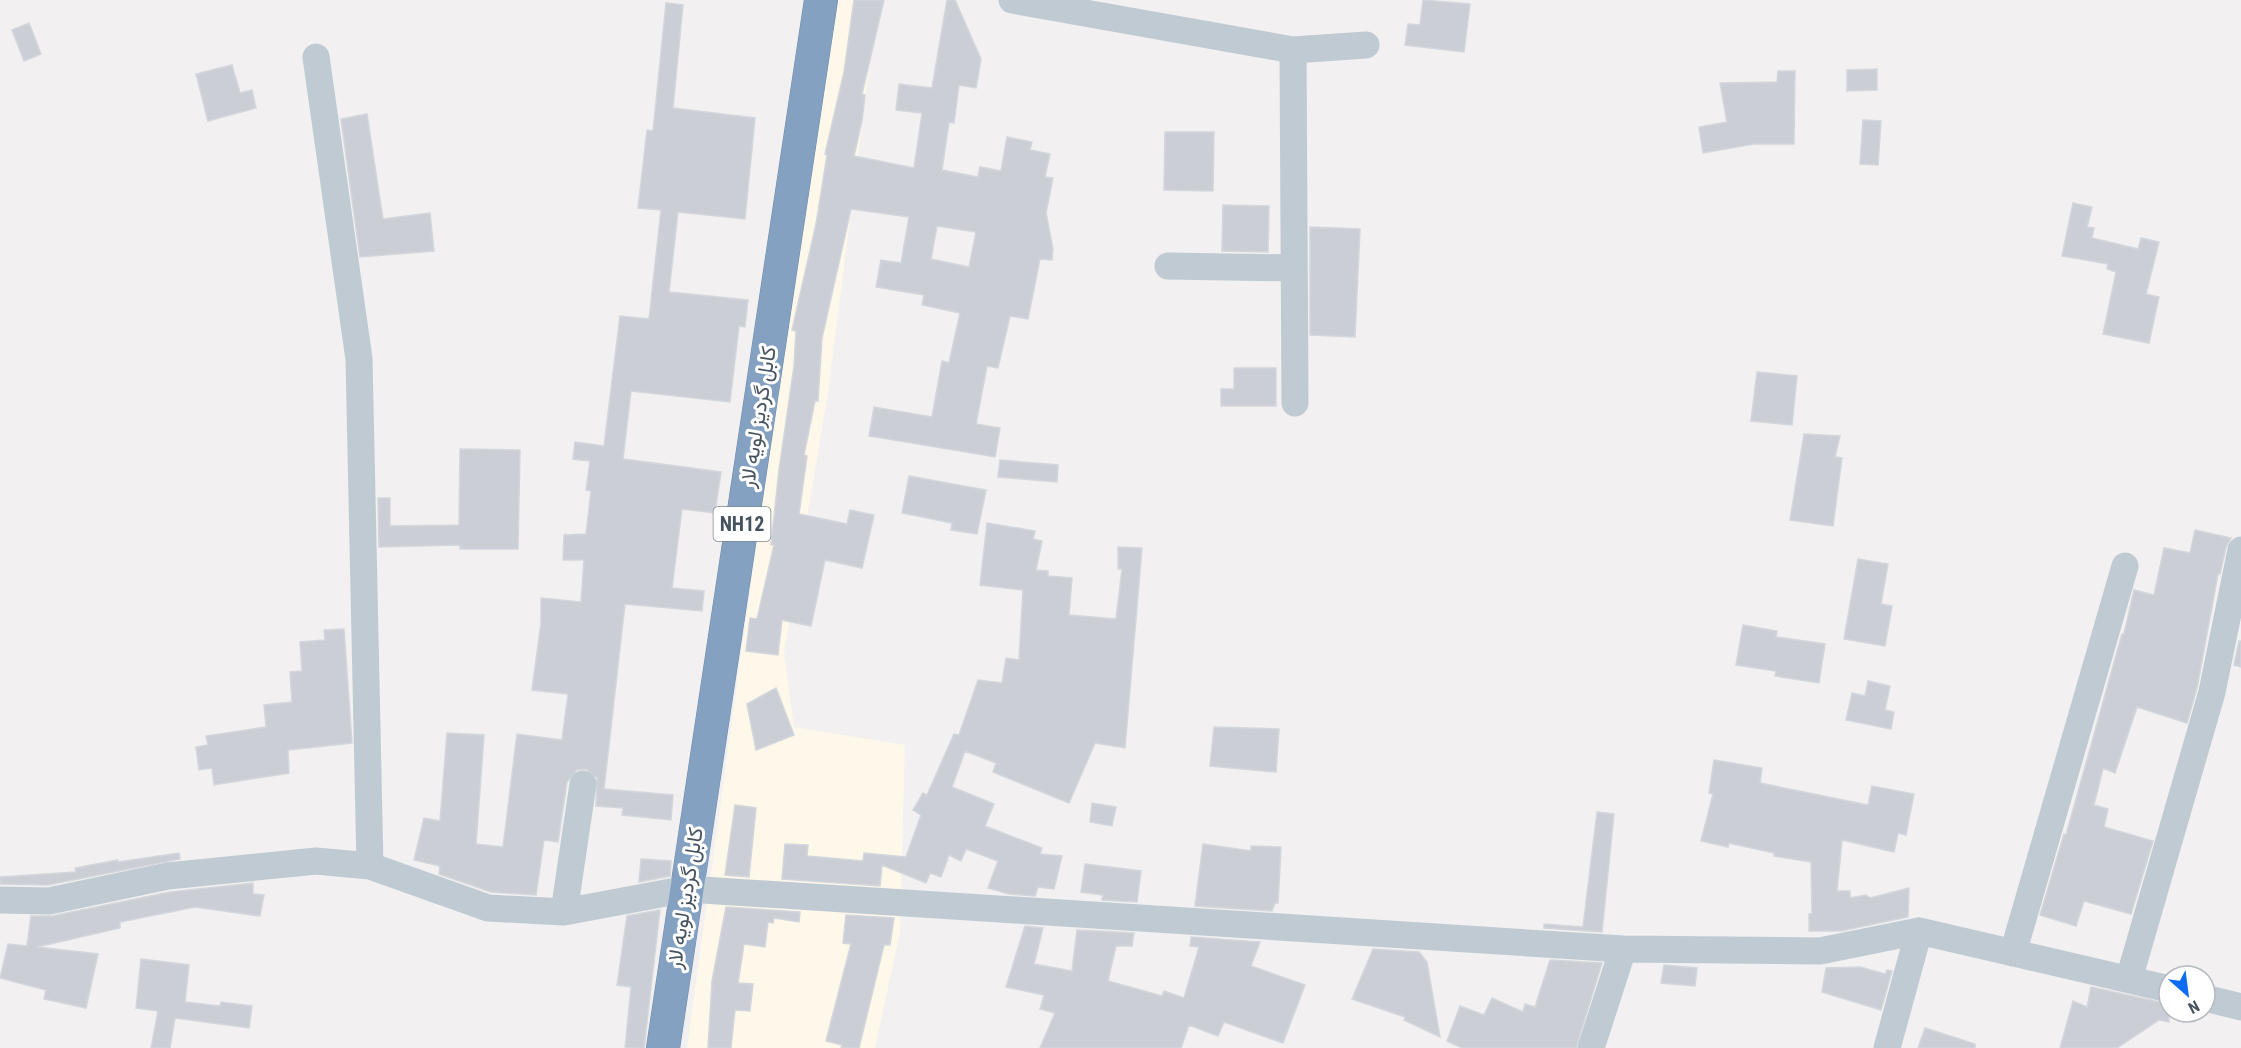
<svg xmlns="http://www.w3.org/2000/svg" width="2241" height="1048" viewBox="0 0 2241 1048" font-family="'Roboto Condensed',Vazirmatn,sans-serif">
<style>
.commercial{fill:#fdf8e9}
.building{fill:#cbcfd5;stroke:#d3d6dc;stroke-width:1.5;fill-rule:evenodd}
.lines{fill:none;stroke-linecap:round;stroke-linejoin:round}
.highway-casing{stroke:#6f8cae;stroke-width:34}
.minor{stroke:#bfcad3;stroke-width:27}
.highway{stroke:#84a1c2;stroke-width:33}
.labels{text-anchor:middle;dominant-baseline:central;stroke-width:6;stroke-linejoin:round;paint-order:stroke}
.shield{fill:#fff;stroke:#7e878f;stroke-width:1.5}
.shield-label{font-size:20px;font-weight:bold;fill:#46535f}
.street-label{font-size:21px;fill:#46535f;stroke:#fff}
</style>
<rect width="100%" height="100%" fill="#f2f0f0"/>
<path class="commercial" d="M 831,0 L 878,0 L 828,392 L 784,654 L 794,727 L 905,745 L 900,932 L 875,1048 L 687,1048 Z"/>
<path class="building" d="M 854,0 L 884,0 L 862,94 L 865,95 L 862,121 L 854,156 L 914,168 L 922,113 L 896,110 L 899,84 L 932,88 L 947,0 L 955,0 L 981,59 L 976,88 L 959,85 L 954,123 L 949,122 L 942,170 L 978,177 L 980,167 L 1001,171 L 1007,137 L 1032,142 L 1030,150 L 1050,154 L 1045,177 L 1053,178 L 1046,213 L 1053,249 L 1052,260 L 1040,259 L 1028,319 L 1010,316 L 998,368 L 987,366 L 976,424 L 1000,428 L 995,457 L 869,436 L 874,407 L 932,417 L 942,361 L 949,363 L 960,313 L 922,305 L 924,295 L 876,287 L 881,260 L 901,263 L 909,217 L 851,209 L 822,338 L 818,401 L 815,401 L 804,455 L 807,456 L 799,514 L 847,524 L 850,510 L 874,515 L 862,568 L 825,560 L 811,626 L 782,620 L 778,655 L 746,651 L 750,618 L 757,619 L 774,545 L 771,545 L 779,470 L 794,366 L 796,331 L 792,330 L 816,224 L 827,155 L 825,154 L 844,72 ZM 937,226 L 976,232 L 969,267 L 931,259 Z
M 1423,0 L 1470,4 L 1464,52 L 1405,45 L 1408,24 L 1420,25 Z
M 666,3 L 683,5 L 673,108 L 755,118 L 745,219 L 678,212 L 669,292 L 748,300 L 745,327 L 739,326 L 730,402 L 631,391 L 623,459 L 721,472 L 715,513 L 682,509 L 672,588 L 704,591 L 702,611 L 625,604 L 604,789 L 673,795 L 671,820 L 622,815 L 623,808 L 596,806 L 597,778 L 586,769 L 577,770 L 567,782 L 558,842 L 544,840 L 536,895 L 491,892 L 439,874 L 440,866 L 414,860 L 424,818 L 440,821 L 447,733 L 484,735 L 476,844 L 503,847 L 517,734 L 562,740 L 568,694 L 532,690 L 541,623 L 541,598 L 581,602 L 584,560 L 563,560 L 564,535 L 586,534 L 591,491 L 586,490 L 590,461 L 573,459 L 575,442 L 604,446 L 620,316 L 649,319 L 661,210 L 638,208 L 647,130 L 653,131 Z
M 29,23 L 41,54 L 24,61 L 12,30 Z
M 232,65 L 240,93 L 252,90 L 256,108 L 208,121 L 196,74 Z
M 1877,69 L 1877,90 L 1847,91 L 1847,70 Z
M 1778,71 L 1795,71 L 1794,144 L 1754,144 L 1703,153 L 1699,127 L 1727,122 L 1720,83 L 1777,82 Z
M 367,114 L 383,219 L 430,213 L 434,251 L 360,257 L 341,119 Z
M 1863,120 L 1881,121 L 1878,165 L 1860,164 Z
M 1165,132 L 1214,132 L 1213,191 L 1164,190 Z
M 2073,203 L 2092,207 L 2087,227 L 2094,228 L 2092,238 L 2138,249 L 2141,238 L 2159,242 L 2146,294 L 2159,297 L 2149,343 L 2103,334 L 2116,272 L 2107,269 L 2108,264 L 2062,256 Z
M 1223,205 L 1269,206 L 1268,252 L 1222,251 Z
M 1310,227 L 1360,229 L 1355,337 L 1310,335 Z
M 1234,368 L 1276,368 L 1276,406 L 1221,406 L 1221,389 L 1234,389 Z
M 1757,372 L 1797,376 L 1792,425 L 1751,421 Z
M 1804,434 L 1840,436 L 1835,457 L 1842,458 L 1833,526 L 1790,520 Z
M 460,449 L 520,450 L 518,549 L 460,549 L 460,545 L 379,547 L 378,498 L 390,498 L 390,526 L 459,525 Z
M 1000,460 L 1058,465 L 1057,482 L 998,477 Z
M 909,476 L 986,490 L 977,534 L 951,530 L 952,523 L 902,513 Z
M 987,523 L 1035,531 L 1033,539 L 1042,541 L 1036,570 L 1048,571 L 1048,576 L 1072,578 L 1069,615 L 1116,619 L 1122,569 L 1118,569 L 1118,547 L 1142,548 L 1125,748 L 1095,743 L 1069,803 L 993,772 L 996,763 L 965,751 L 952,787 L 994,804 L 985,826 L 1042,848 L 1040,854 L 1062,856 L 1054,889 L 1038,887 L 1035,896 L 1009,894 L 988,888 L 998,861 L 966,849 L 961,861 L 949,855 L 941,877 L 930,873 L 926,883 L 882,865 L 880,886 L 782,879 L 785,844 L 808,845 L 807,856 L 863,861 L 864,853 L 906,857 L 921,815 L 913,810 L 923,793 L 927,795 L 954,734 L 959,735 L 978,680 L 1002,683 L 1006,658 L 1019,660 L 1023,590 L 980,585 Z
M 2195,530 L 2231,538 L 2226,547 L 2220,574 L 2218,574 L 2197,688 L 2187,723 L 2137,707 L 2115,773 L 2103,768 L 2094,805 L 2108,809 L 2104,827 L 2153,841 L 2131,914 L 2084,901 L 2076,926 L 2040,915 L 2064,834 L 2066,835 L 2122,634 L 2124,634 L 2134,590 L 2154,595 L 2164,548 L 2190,553 Z
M 1858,559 L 1888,564 L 1881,604 L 1892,606 L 1885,646 L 1844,639 Z
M 1743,625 L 1777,631 L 1776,637 L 1825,644 L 1819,683 L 1775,676 L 1776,671 L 1736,665 Z
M 344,629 L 352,743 L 288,750 L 289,773 L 214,785 L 212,768 L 199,770 L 196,747 L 208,745 L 206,736 L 266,727 L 264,705 L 292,702 L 290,672 L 302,671 L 300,642 L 325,640 L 324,630 Z
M 2239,641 L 2241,641 L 2241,667 L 2234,665 Z
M 1868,681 L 1890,686 L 1885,710 L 1894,712 L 1891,729 L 1846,720 L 1852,693 L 1865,696 Z
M 776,688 L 794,735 L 756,750 L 747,704 Z
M 1214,727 L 1279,729 L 1276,772 L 1210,766 Z
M 1714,760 L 1762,768 L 1760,783 L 1868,805 L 1872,786 L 1914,794 L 1906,835 L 1898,833 L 1894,852 L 1842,840 L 1837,891 L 1850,891 L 1850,898 L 1866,895 L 1870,898 L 1909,888 L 1908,917 L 1841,931 L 1809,931 L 1809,914 L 1812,914 L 1811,862 L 1774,856 L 1774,853 L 1729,843 L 1728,847 L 1701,841 L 1713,794 L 1709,793 Z
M 1092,803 L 1116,807 L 1112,826 L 1090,822 Z
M 735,805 L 756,808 L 749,877 L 725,875 Z
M 1597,812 L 1614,814 L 1602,932 L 1544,928 L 1544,924 L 1583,927 Z
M 1203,844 L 1251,851 L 1251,846 L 1281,847 L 1278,903 L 1275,903 L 1272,911 L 1195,906 Z
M 179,853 L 180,859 L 48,885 L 0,884 L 0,877 L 76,872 L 75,868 L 118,860 L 118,862 Z
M 641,859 L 671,861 L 670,876 L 639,882 Z
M 1085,864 L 1141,871 L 1137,902 L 1102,900 L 1103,895 L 1081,892 Z
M 253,883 L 253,894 L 264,895 L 260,916 L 195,907 L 120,922 L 120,928 L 37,947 L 98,954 L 86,1008 L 44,999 L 46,990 L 0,978 L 8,944 L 27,946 L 31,916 L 52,916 L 170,892 Z
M 726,907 L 800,912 L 799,922 L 774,918 L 773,923 L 768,922 L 765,947 L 744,944 L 738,983 L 753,984 L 750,1011 L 735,1010 L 731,1048 L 708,1048 L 712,981 Z
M 660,910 L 644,1048 L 625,1048 L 631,987 L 617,985 L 627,916 Z
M 846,915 L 894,918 L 890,945 L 884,945 L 859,1048 L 841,1048 L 842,1045 L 826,1041 L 851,944 L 843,943 Z
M 1025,926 L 1043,928 L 1034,964 L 1072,971 L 1077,930 L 1134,933 L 1132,946 L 1116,946 L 1108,981 L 1162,996 L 1164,991 L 1184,998 L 1199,947 L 1190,946 L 1191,937 L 1260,942 L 1251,966 L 1305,985 L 1283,1043 L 1224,1022 L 1218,1036 L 1189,1025 L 1181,1048 L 1040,1048 L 1055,1013 L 1040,1009 L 1044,995 L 1006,987 Z
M 1373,949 L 1419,952 L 1427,962 L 1440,1037 L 1404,1020 L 1405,1017 L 1352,999 Z
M 141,959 L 189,965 L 185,1002 L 220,1006 L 221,1002 L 252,1006 L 249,1028 L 175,1018 L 170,1048 L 151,1048 L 158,1011 L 136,1008 Z
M 1550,960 L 1602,963 L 1576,1048 L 1462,1048 L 1447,1041 L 1460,1006 L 1484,1015 L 1492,998 L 1523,1012 L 1525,1004 L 1535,1007 Z
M 1664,965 L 1697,968 L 1695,986 L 1661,983 Z
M 1860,967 L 1885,974 L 1887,970 L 1892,971 L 1881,1010 L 1822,992 L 1826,968 Z
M 2091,987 L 2169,1004 L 2169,1022 L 2159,1020 L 2117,1048 L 2060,1048 L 2073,1001 L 2087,1007 Z
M 1925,1028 L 1975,1044 L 1975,1048 L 1918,1048 Z"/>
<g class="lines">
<defs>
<path id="highway" d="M 663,1048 L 821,0"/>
</defs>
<use href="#highway" class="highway-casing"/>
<path class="minor" d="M 1012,0 L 1293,50 L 1366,45
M 1293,50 L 1295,403
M 316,57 L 359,359 L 370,866
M 1168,266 L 1294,268
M 0,900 L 49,901 L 168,876 L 316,861 L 370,866 L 488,908 L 564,912 L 687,889 L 1623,949 L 1820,951 L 1919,931 L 2169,989
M 564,912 L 583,784
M 2013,953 L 2125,566
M 2129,979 L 2212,692 L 2241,550
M 2205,998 L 2241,1007
M 1591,1048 L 1623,949
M 1887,1048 L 1919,931"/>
<use href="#highway" class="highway"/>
</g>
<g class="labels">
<rect class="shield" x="713.5" y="507" width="57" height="34" rx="4.5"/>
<g class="shield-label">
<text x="742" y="524">NH12</text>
</g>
<g class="street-label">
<text transform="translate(758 417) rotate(-81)">کابل گردیز لویه لار</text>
<text transform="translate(685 898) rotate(-81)">کابل گردیز لویه لار</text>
</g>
</g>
<g transform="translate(2187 994) rotate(152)"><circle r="28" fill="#ffffff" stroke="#b5babf" stroke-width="1.5"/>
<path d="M0-4.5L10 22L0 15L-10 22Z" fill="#0c6df0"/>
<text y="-9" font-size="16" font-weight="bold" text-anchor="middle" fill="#46535f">N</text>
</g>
</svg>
